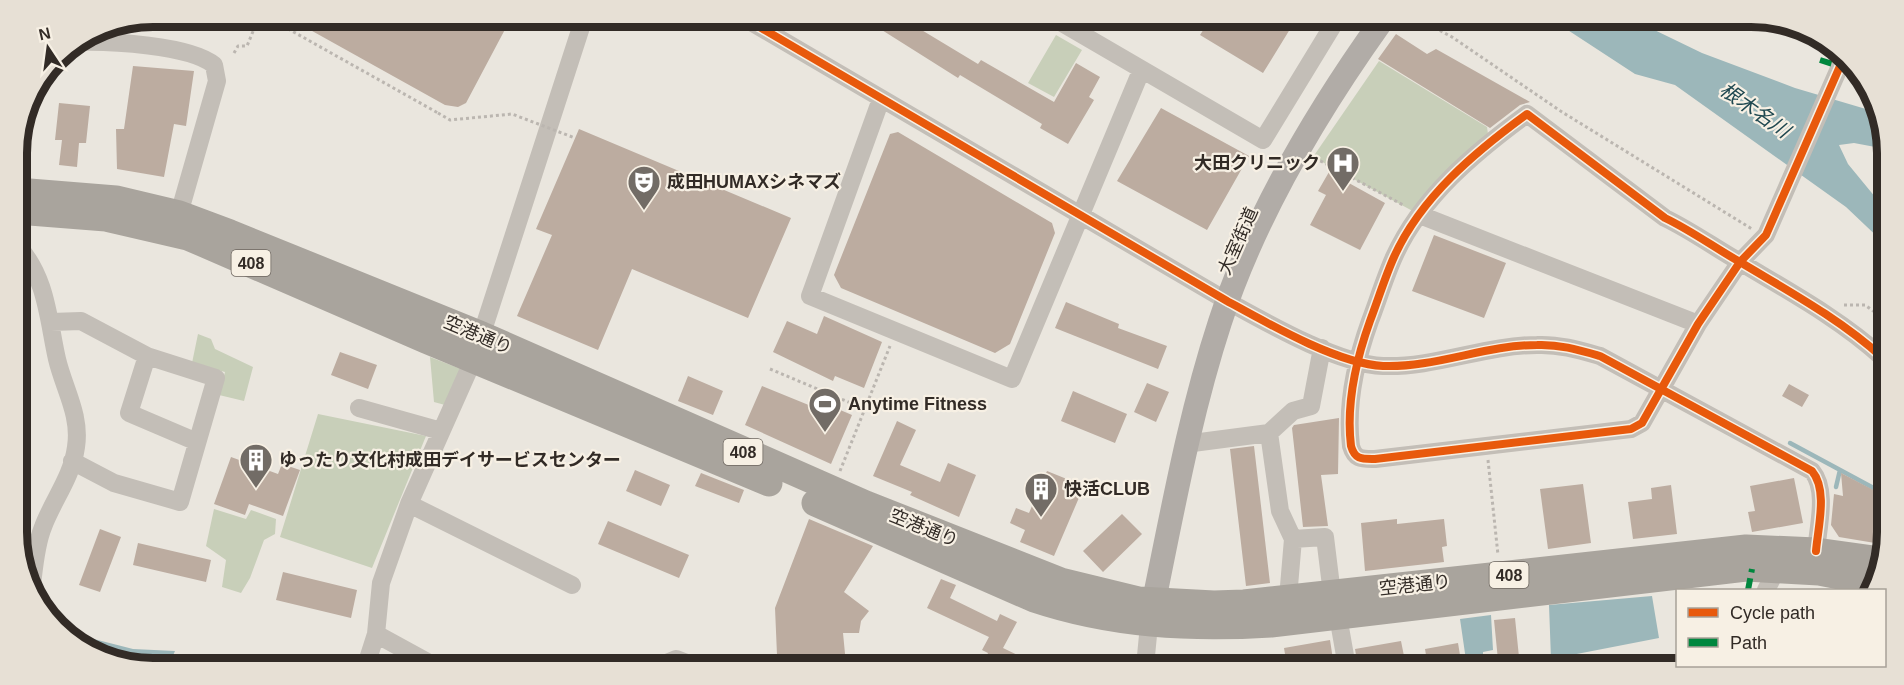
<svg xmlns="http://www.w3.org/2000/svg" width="1904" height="685" viewBox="0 0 1904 685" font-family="Arial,'Noto Sans JP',sans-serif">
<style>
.green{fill:#c8cfb9}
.water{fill:#9cb7ba}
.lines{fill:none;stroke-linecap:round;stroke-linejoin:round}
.stream{stroke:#9cb7ba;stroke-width:4.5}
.building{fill:#bcaca0}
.path{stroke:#bbb6b0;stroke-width:3;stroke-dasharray:3 3;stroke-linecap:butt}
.minor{stroke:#c3beb7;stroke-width:18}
.major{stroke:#b1aca7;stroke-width:24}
.highway{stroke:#a9a49d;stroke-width:27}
.path-bridge{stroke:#bbb6b0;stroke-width:3;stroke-dasharray:3 3;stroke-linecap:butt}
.quiet{stroke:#00873e;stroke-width:6;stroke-dasharray:12 6;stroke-linecap:butt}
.cycleway-casing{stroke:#f7f0e4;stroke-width:11}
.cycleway{stroke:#e8590c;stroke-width:8}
.labels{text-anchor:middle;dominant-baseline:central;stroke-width:4.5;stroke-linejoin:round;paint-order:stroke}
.shield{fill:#f7f0e4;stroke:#6d665f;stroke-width:1.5}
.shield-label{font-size:16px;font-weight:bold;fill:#322b26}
.poi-label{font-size:18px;font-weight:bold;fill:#322b26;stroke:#f7f0e4;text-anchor:start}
.street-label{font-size:18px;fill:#322b26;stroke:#f7f0e4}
.water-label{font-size:20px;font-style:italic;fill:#1f4850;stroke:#f7f0e4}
.rim{fill:none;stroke:#322b26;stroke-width:8}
</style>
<rect width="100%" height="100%" fill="#eae6de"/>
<path class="green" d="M 1056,35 L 1082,50 L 1054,97 L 1028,83 Z
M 1379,61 L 1487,127 L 1489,141 L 1420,215 L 1313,157 Z
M 198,334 L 211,339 L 215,349 L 253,367 L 244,401 L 219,395 L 225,372 L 192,363 Z
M 430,357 L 461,369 L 445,405 L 434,402 Z
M 318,414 L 426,436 L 372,568 L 280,537 Z
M 214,509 L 246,519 L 251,510 L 276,519 L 275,534 L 264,540 L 250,578 L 241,593 L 222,587 L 226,560 L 206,546 Z"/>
<path class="water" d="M 1557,23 L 1640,23 L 1702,53 L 1795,88 L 1876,112 L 1886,135 L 1886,149 L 1854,143 L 1839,145 L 1848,164 L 1885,209 L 1885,244 L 1846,207 L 1675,85 L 1635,74 Z
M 1652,596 L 1659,638 L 1551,659 L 1549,605 Z
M 1491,615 L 1493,650 L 1483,652 L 1483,663 L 1467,667 L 1460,619 Z
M 86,637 L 133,649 L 175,651 L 170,662 L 110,661 L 84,644 Z"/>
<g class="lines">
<path class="stream" d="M 1790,443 L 1881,492
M 1836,487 L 1840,470"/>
</g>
<path class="building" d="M 287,17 L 511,18 L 466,103 L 458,107 L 445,105 Z
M 866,20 L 905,20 L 978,64 L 981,60 L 1054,102 L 1076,63 L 1100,77 L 1089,97 L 1094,100 L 1068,144 L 1040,128 L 1042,124 L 960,75 L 958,78 Z
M 1209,21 L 1295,21 L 1263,73 L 1200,35 Z
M 1396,34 L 1427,54 L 1436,49 L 1530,102 L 1520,105 L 1490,128 L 1378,59 Z
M 133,66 L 194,71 L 186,126 L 174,124 L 164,177 L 117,169 L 116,129 L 124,129 Z
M 59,103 L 90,106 L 86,143 L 79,143 L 77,167 L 59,165 L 62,140 L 55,140 Z
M 1161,108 L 1249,156 L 1207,230 L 1117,181 Z
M 579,129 L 791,218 L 748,318 L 632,269 L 598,350 L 517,316 L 552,235 L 536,229 Z
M 898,132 L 1052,223 L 1055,233 L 1010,344 L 995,353 L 841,288 L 834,275 L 890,134 Z
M 1329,172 L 1385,203 L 1360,250 L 1310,225 L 1326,195 L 1318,191 Z
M 1434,235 L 1506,263 L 1484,318 L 1412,291 Z
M 1066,302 L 1119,324 L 1118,328 L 1167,346 L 1158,369 L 1055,328 Z
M 824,316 L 882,342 L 864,388 L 835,376 L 833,381 L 773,352 L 787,321 L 817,334 Z
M 340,352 L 377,365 L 368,389 L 331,375 Z
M 688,376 L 723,391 L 713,415 L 678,401 Z
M 1147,383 L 1169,392 L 1156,422 L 1134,412 Z
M 1789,384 L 1809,395 L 1802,407 L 1782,396 Z
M 762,386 L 816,408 L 819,401 L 852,415 L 831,464 L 745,425 Z
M 1073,391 L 1127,414 L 1115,443 L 1061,421 Z
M 1339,418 L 1338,474 L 1321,475 L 1328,526 L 1303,527 L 1292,428 L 1294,425 Z
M 897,421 L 916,430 L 900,465 L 940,482 L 948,463 L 976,475 L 959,517 L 910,495 L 912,492 L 873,476 Z
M 1254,446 L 1270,583 L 1246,586 L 1230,449 Z
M 231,457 L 278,474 L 282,464 L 300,470 L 283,516 L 249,504 L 245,515 L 214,504 Z
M 635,470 L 670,485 L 661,506 L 626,491 Z
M 1047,471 L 1084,486 L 1054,556 L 1020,542 L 1025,530 L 1010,523 L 1016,508 L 1029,513 Z
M 701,473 L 744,490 L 739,503 L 695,486 Z
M 1841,473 L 1881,494 L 1881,544 L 1839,537 L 1831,525 L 1834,494 L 1843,496 Z
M 1794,478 L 1803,523 L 1752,532 L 1748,512 L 1755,511 L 1750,486 Z
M 1583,484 L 1591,543 L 1548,549 L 1540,489 Z
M 1671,485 L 1677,534 L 1633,539 L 1628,502 L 1652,499 L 1651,488 Z
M 1122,514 L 1142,534 L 1103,572 L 1083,551 Z
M 809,519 L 873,546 L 844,592 L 869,611 L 861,621 L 859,633 L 843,633 L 846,664 L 774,664 L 777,655 L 775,608 Z
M 1397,519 L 1397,524 L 1444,519 L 1447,546 L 1442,547 L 1444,562 L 1365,571 L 1361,523 Z
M 608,521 L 689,555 L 679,578 L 598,544 Z
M 100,529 L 121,537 L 100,592 L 79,585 Z
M 138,543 L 211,560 L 206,582 L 133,565 Z
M 283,572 L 357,590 L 351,618 L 276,600 Z
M 941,579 L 956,585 L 950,598 L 997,621 L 1000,614 L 1017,622 L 1003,648 L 1038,665 L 1000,665 L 986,658 L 988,653 L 982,650 L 989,637 L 927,608 Z
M 1515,618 L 1519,657 L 1498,660 L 1494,620 Z
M 1330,640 L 1334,666 L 1287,666 L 1284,648 Z
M 1401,641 L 1405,661 L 1358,667 L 1355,649 Z
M 1458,643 L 1462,667 L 1428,667 L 1425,649 Z"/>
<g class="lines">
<path class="path" d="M 267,17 L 438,113
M 1424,22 L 1452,37 L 1562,112 L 1752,229
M 282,26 L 290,19
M 234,53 L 238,46 L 247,46 L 254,29
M 1315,158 L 1405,206
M 1844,305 L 1865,305 L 1884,319
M 770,369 L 865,409
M 1488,460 L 1498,555
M 840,471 L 890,346"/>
<path class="minor" d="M 746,19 L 1227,301 C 1267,323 1338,364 1383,366 C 1435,368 1485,345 1537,345 C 1559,344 1579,350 1600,356 L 1812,471 C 1828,490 1818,527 1816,551
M 1057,20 L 1263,140 L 1335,22
M 77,42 C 109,41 190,45 214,65 L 217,81 L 179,214
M 1844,57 L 1766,235 L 1740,262 L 1698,324 L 1642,423 L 1631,429 L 1375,459 C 1362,459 1355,460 1351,446 C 1346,405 1356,360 1370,321 C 1378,300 1385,277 1394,257 C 1421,197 1475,152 1527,114 L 1665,218 C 1692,231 1715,248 1740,262 C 1790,292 1840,319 1883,358
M 881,99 L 810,296 L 1012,379 L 1141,71
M 1420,215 L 1698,324
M 17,245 C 47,278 48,319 57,359 C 64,389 81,415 76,447 C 72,477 53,500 43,527 C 36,544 34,567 32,585
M 51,322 L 81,321 L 147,356 L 216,378 L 180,502 L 114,483 L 72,461
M 147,356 L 129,413 L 197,442
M 359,408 L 441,431
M 1269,433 L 1293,411 L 1311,406 L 1322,348
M 1185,444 L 1269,433 L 1280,511 L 1293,539 L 1325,537 L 1332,594
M 409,504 L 572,585
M 1766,590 L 1777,569
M 1288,598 L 1293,539
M 1338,616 L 1347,667
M 376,634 L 429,663
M 367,662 L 376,634 L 381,583 L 409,504 L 474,358 L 584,18
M 664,664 L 676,659 L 689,664
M 1145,666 L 1149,625"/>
<path class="major" d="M 1150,620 C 1171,520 1188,420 1220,322 C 1255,215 1316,113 1381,22"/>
<path class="highway" d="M 17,191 L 116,199 L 179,214 L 230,233 L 482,335 L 866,504 L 1061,581 L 1139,600 L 1214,604 L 1244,603 L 1746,548 L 1816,551 L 1881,560
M 17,211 L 106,218 L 188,237 L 426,340 L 769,483
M 815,503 L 1034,599 C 1112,625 1190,629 1271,624 L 1746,568 L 1819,572 L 1875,583"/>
<path class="path-bridge" d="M 438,113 L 450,120 L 512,114 L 575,138"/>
<path class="quiet" d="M 1820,60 L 1858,72
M 1748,590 L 1752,569
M 1605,668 L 1678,660"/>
<defs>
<path id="cycleway" d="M 746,19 L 1227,301 C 1267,323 1338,364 1383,366 C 1435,368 1485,345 1537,345 C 1559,344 1579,350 1600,356 L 1812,471 C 1828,490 1818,527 1816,551
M 1844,57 L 1766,235 L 1740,262 L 1698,324 L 1642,423 L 1631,429 L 1375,459 C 1362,459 1355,460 1351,446 C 1346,405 1356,360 1370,321 C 1378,300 1385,277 1394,257 C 1421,197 1475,152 1527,114 L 1665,218 C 1692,231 1715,248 1740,262 C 1790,292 1840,319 1883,358"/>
</defs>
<use href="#cycleway" class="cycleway-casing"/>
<use href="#cycleway" class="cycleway"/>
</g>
<defs>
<symbol id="hospital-pin" viewBox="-11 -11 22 30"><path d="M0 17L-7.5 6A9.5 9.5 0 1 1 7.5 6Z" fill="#726c66" stroke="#f7f0e4"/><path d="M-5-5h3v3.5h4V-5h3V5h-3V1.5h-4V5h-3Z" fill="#fff"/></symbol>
<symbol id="theatre-pin" viewBox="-11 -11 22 30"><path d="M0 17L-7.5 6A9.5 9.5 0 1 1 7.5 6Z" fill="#726c66" stroke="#f7f0e4"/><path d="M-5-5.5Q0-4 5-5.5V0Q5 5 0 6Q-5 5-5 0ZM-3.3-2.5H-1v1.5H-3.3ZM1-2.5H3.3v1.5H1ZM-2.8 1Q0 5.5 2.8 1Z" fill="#fff"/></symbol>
<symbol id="stadium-pin" viewBox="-11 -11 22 30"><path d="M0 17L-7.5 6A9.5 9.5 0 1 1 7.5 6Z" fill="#726c66" stroke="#f7f0e4"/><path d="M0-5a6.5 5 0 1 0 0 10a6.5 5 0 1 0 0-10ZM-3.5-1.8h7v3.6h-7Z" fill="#fff"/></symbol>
<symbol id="building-pin" viewBox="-11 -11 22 30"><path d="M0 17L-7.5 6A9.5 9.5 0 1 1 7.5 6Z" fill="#726c66" stroke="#f7f0e4"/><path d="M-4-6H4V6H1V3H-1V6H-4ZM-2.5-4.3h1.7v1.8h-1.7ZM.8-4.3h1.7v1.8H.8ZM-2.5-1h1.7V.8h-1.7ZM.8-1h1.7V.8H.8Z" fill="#fff"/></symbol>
</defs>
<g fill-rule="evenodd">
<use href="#hospital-pin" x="1324" y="144" width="38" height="52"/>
<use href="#theatre-pin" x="625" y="163" width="38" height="52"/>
<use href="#stadium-pin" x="806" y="385" width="38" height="52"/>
<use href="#building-pin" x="237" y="441" width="38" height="52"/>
<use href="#building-pin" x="1022" y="470" width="38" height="52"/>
</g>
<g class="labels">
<g class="shield">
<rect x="231.5" y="250" width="39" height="26" rx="4.5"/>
<rect x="723.5" y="439" width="39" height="26" rx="4.5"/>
<rect x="1489.5" y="562" width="39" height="26" rx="4.5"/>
</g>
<g class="shield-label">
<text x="251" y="263">408</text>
<text x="743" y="452">408</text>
<text x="1509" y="575">408</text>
</g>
<g class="poi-label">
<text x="1320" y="163" text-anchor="end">大田クリニック</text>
<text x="667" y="182">成田HUMAXシネマズ</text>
<text x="848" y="404">Anytime Fitness</text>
<text x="279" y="460">ゆったり文化村成田デイサービスセンター</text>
<text x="1064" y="489">快活CLUB</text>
</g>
<g class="street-label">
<text transform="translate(1238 241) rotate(-66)">大室街道</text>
<text transform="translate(478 335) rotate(23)">空港通り</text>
<text transform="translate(924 528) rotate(22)">空港通り</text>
<text transform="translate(1415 585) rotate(-6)">空港通り</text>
</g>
<g class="water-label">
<text transform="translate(1755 110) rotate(35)">根木名川</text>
</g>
</g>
<path d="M0 0H1904V685H0ZM153 27H1751A126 126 0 0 1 1877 153V532A126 126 0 0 1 1751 658H153A126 126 0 0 1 27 532V153A126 126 0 0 1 153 27Z" fill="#e7e0d5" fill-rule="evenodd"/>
<path class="rim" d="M153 27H1751A126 126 0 0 1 1877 153V532A126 126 0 0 1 1751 658H153A126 126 0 0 1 27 532V153A126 126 0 0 1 153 27Z"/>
<rect x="1676" y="589" width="210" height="78" fill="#f7f0e4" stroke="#a8a198" stroke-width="1.5"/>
<rect x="1688" y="608" width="30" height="9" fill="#e8590c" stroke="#a8a198" stroke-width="1.5"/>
<text x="1730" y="619" font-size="18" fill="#322b26">Cycle path</text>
<rect x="1688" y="638" width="30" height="9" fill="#00873e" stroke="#a8a198" stroke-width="1.5"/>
<text x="1730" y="649" font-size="18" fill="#322b26">Path</text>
<g transform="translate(48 48) rotate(347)" stroke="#f7f0e4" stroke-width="4.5" paint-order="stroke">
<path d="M0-4.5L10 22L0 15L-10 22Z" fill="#322b26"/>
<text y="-9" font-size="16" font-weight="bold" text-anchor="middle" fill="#322b26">N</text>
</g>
</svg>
